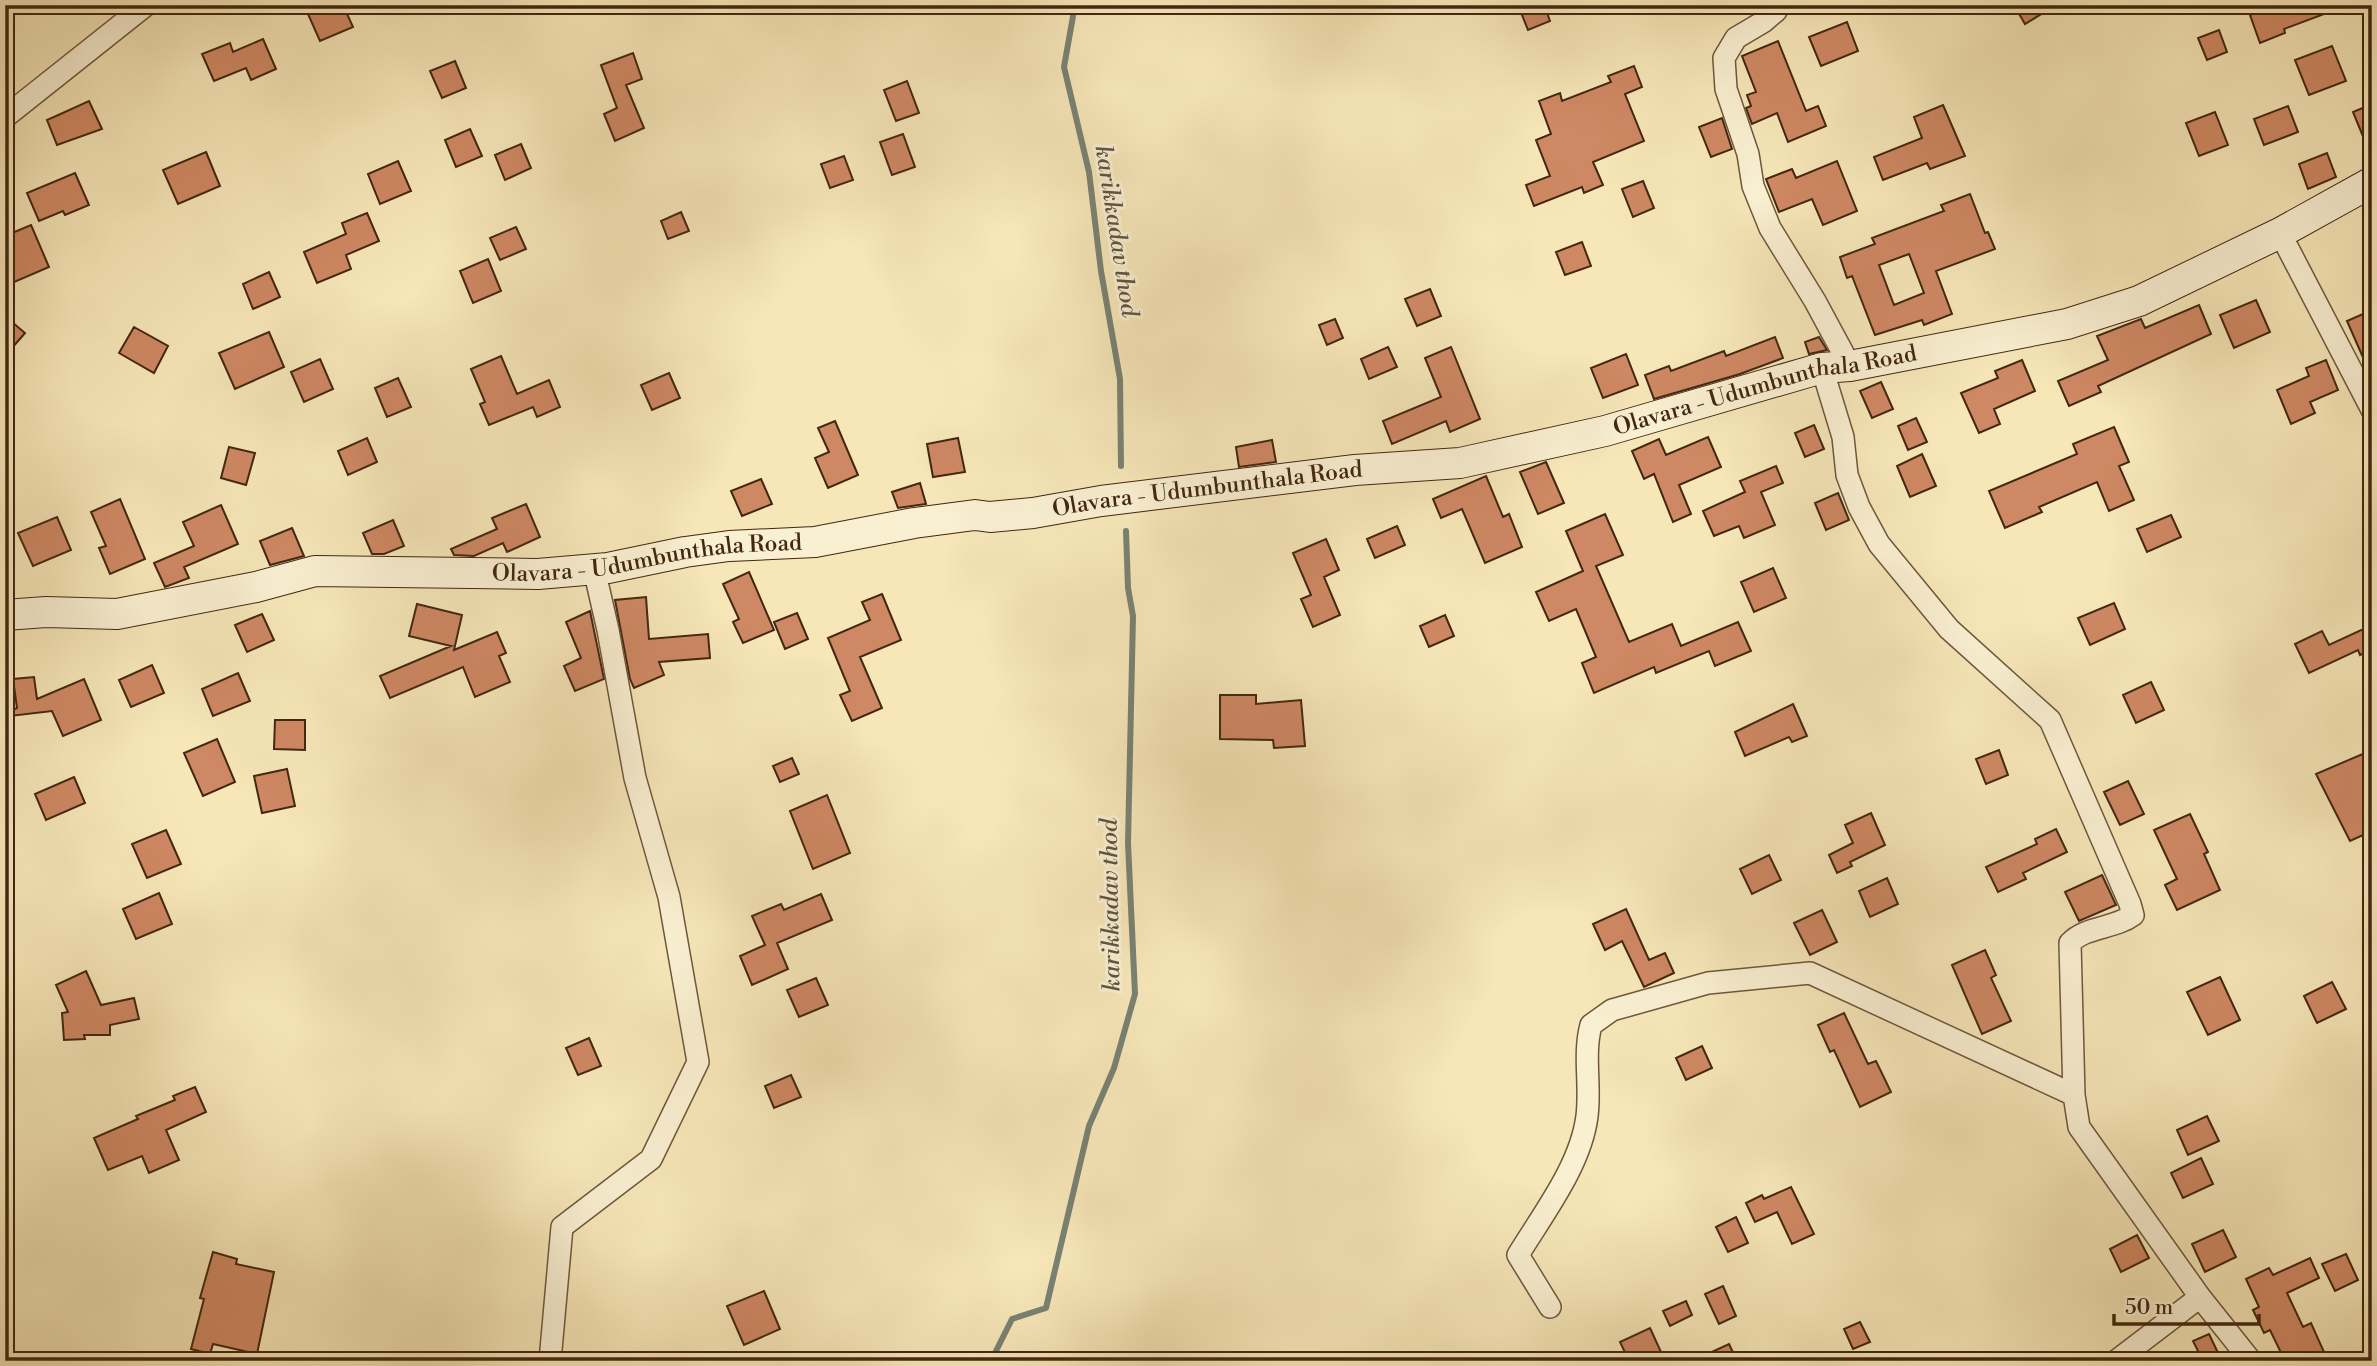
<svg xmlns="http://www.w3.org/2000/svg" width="2377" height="1366" viewBox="0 0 2377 1366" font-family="'Libre Bodoni',serif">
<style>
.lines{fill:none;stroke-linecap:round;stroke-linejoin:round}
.stream{stroke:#798273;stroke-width:6}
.building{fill:#ce8863;stroke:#422711;stroke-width:2;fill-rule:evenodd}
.street-casing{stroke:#6f573b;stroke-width:24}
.secondary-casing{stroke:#422711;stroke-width:32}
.street{stroke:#f9efd1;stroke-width:21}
.secondary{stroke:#f9efd1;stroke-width:30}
.labels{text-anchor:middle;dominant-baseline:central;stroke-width:6;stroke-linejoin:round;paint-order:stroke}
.street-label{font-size:23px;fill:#422711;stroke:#f9efd1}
.water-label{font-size:24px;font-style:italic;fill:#5d5442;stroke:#f9efd1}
</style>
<rect width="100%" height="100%" fill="#f6e6b8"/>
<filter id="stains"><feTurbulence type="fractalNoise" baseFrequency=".00286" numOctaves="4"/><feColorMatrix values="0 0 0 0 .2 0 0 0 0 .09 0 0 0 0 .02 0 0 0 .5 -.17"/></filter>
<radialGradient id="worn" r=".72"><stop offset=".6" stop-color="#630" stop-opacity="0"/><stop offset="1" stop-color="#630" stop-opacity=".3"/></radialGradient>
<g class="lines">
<path class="stream" d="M 1075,5 L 1064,67 L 1089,172 L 1101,271 L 1120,379 L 1121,466
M 991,1361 L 1012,1319 L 1046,1308 L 1089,1126 L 1114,1068 L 1135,994 L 1128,843 L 1133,616 L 1128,588 L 1126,531"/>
</g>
<path class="building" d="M 304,5 L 343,5 L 353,27 L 320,41 Z
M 1518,5 L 1544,5 L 1550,21 L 1528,30 Z
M 2014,5 L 2056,5 L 2025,24 Z
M 2276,5 L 2342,5 L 2343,7 L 2284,29 L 2285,33 L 2260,43 L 2250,15 Z
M 1847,22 L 1858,51 L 1821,66 L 1809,37 Z
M 2219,30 L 2227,52 L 2207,60 L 2198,38 Z
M 263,39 L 276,69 L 251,80 L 246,68 L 214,81 L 202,54 L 230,43 L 233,52 Z
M 1778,41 L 1806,111 L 1818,106 L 1826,126 L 1788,142 L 1777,113 L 1752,124 L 1746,108 L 1751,106 L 1747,95 L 1756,92 L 1742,56 Z
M 2332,46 L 2346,81 L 2309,95 L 2295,60 Z
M 633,53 L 642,79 L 626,85 L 644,128 L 615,141 L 604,114 L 617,108 L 601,65 Z
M 455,61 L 466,88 L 442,98 L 430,71 Z
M 1634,66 L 1642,87 L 1625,94 L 1644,141 L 1593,162 L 1603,185 L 1584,193 L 1582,187 L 1534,206 L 1526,185 L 1550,176 L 1536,140 L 1551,134 L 1539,101 L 1560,93 L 1562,101 L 1611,82 L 1608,76 Z
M 907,81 L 919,113 L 896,121 L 884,90 Z
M 89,101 L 102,129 L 57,145 L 47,120 Z
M 2372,104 L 2372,156 L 2371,156 L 2353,112 Z
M 1943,105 L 1965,156 L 1930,169 L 1927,163 L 1883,180 L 1874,157 L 1922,138 L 1914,117 Z
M 2288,106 L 2298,132 L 2264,145 L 2254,119 Z
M 2215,112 L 2228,145 L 2199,156 L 2186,123 Z
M 1722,118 L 1732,149 L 1711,157 L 1699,127 Z
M 470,129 L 482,156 L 456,167 L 445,140 Z
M 903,134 L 915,167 L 892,175 L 880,142 Z
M 521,144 L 531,168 L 505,180 L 495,155 Z
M 206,152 L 220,186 L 178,204 L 163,170 Z
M 2327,153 L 2336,177 L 2308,189 L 2299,164 Z
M 844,156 L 853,180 L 830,188 L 821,164 Z
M 398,161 L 411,191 L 380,204 L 368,174 Z
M 1837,161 L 1857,211 L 1823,225 L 1812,199 L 1779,212 L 1766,179 L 1792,169 L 1796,178 Z
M 75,173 L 89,205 L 65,215 L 63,211 L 39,221 L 27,193 Z
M 1643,181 L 1654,208 L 1633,217 L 1622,189 Z
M 1970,194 L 1985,233 L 1988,232 L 1995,249 L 1936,271 L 1952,314 L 1924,325 L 1922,320 L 1875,335 L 1852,276 L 1847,278 L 1840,257 L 1875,244 L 1872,238 L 1944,211 L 1941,205 ZM 1909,254 L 1924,293 L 1894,305 L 1879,265 Z
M 681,212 L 689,231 L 668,239 L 661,221 Z
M 367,213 L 379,241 L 346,255 L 351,269 L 317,283 L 304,252 L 346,234 L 342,223 Z
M 31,225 L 49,267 L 5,286 L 5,236 Z
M 516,227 L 526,249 L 500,260 L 490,238 Z
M 1582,242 L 1591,266 L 1565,275 L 1556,252 Z
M 488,259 L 501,291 L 473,303 L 460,271 Z
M 269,272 L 280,297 L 253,309 L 243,284 Z
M 1430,289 L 1441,316 L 1417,326 L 1405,299 Z
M 2256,300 L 2270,332 L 2234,348 L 2220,315 Z
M 2199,305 L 2211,334 L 2098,386 L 2101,392 L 2069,406 L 2058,381 L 2108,360 L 2097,336 L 2141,319 L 2145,328 Z
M 2372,310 L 2372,378 L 2347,321 Z
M 5,316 L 25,333 L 5,356 Z
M 1335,319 L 1343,338 L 1327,345 L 1319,325 Z
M 134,327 L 168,346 L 154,373 L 119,353 Z
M 269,332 L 284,367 L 235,389 L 219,353 Z
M 1775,337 L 1783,358 L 1740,374 L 1654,399 L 1645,375 L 1669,366 L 1671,371 L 1724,351 L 1726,356 Z
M 1819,337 L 1827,350 L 1809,354 L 1805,342 Z
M 1388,347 L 1397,367 L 1369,379 L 1361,359 Z
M 1451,347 L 1480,419 L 1450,432 L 1446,421 L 1392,444 L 1383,421 L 1441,397 L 1425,358 Z
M 1626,354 L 1638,385 L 1603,398 L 1591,368 Z
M 501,356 L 517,394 L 549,380 L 560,407 L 537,417 L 533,407 L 489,425 L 480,404 L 485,402 L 471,369 Z
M 320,359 L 333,389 L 304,402 L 291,372 Z
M 2022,360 L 2035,391 L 1994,409 L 2000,424 L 1979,433 L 1961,393 L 1998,378 L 1995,371 Z
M 2326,360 L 2338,390 L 2310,402 L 2315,413 L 2291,424 L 2277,390 L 2309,376 L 2306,368 Z
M 669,373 L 680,398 L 652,410 L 641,385 Z
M 398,378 L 411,407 L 387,417 L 375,388 Z
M 1881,382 L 1893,409 L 1872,418 L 1860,391 Z
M 1916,418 L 1927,442 L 1908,450 L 1898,426 Z
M 835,421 L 858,475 L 828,488 L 815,458 L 829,452 L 818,428 Z
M 1814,425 L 1824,449 L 1805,457 L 1795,433 Z
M 2114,427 L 2129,462 L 2119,466 L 2134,500 L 2109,511 L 2097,482 L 2039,507 L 2042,512 L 2005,528 L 1989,491 L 2077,454 L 2073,444 Z
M 1708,437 L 1721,467 L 1679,485 L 1691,514 L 1673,522 L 1654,474 L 1644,479 L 1632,451 L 1659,439 L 1666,455 Z
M 367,438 L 377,462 L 348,475 L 338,451 Z
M 958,438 L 965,472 L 933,477 L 927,444 Z
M 1272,440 L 1276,462 L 1239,467 L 1236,447 Z
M 229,447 L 255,453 L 246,485 L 221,478 Z
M 1922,454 L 1936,486 L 1910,497 L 1897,466 Z
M 1546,462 L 1564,503 L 1538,514 L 1520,472 Z
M 1776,466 L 1783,483 L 1761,492 L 1775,525 L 1744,538 L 1739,526 L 1714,536 L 1703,511 L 1745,492 L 1740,481 Z
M 1486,476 L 1503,517 L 1509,514 L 1522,547 L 1485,563 L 1462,509 L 1441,518 L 1433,499 Z
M 761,479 L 772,504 L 742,516 L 731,491 Z
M 920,483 L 926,504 L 898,508 L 892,492 Z
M 1838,493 L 1849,520 L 1826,530 L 1815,503 Z
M 120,499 L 145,559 L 110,574 L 99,548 L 106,546 L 91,512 Z
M 526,504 L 540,537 L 507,552 L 503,543 L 474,556 L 454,555 L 451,549 L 497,529 L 492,518 Z
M 221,505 L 238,544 L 184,567 L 189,578 L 165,587 L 154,563 L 194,546 L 183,522 Z
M 1605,514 L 1623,555 L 1596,566 L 1629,642 L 1672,624 L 1681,646 L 1738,622 L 1751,651 L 1715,666 L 1709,651 L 1656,673 L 1654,667 L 1594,693 L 1582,663 L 1596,657 L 1576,609 L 1549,621 L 1536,592 L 1583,571 L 1566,531 Z
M 2171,515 L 2181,537 L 2147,552 L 2137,529 Z
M 57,517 L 71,550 L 33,566 L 18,533 Z
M 393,520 L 404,546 L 384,554 L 372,554 L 363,533 Z
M 1397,526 L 1405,545 L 1375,558 L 1367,539 Z
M 292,528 L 304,556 L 270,565 L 260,541 Z
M 1326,539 L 1339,570 L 1324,577 L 1340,615 L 1313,627 L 1301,599 L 1311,595 L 1293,553 Z
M 1773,568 L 1786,598 L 1754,612 L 1741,582 Z
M 749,572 L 774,630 L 743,643 L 733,622 L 739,619 L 723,584 Z
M 882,594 L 901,640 L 860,657 L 882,708 L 852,721 L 840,695 L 850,691 L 828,638 L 870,620 L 862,602 Z
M 646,597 L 649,639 L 708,634 L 710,658 L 659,662 L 664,675 L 634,688 L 630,679 L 615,600 Z
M 2114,603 L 2125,629 L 2090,645 L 2078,618 Z
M 417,604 L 462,615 L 454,650 L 497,632 L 506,653 L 499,656 L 510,682 L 475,697 L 463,667 L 390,698 L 380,676 L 451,646 L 409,636 Z
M 590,611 L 604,679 L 575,691 L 564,666 L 581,658 L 566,622 Z
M 797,613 L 808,639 L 785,649 L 774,622 Z
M 262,614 L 274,640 L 247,652 L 235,625 Z
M 1445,615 L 1454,636 L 1429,647 L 1420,626 Z
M 2372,625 L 2372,649 L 2360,655 L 2358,650 L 2309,673 L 2295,644 L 2322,631 L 2329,645 Z
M 152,665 L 164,693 L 131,707 L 119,680 Z
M 238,673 L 250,701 L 213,716 L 202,689 Z
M 34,677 L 37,699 L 84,679 L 101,720 L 63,736 L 52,711 L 10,716 L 9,712 L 17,708 L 13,679 Z
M 2151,682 L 2164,710 L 2136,723 L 2123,695 Z
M 1220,695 L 1256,695 L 1256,704 L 1301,700 L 1305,746 L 1274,748 L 1273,740 L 1220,739 Z
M 1793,704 L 1807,736 L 1792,742 L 1789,737 L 1745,756 L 1735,732 Z
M 275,720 L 305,720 L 305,750 L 274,749 Z
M 217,739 L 235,782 L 203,796 L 184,753 Z
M 1999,750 L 2008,775 L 1986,784 L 1976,759 Z
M 2372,750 L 2372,831 L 2350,841 L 2316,774 Z
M 792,758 L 799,774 L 780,782 L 773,766 Z
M 287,769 L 295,806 L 262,813 L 254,776 Z
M 74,777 L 85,803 L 46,820 L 35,794 Z
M 2128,781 L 2144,814 L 2120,825 L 2104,792 Z
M 827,795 L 850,853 L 813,869 L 790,811 Z
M 1871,813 L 1885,845 L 1850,862 L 1852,866 L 1837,873 L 1829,855 L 1853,843 L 1845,825 Z
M 2190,814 L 2208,852 L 2204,854 L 2220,890 L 2177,910 L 2165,885 L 2177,879 L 2154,830 Z
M 2056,829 L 2067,852 L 2023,873 L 2026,879 L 1998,892 L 1986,867 L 2037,844 L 2035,839 Z
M 166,830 L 181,864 L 147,878 L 132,844 Z
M 1769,855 L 1781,880 L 1752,894 L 1740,869 Z
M 2102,875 L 2116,905 L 2079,921 L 2065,892 Z
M 1887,878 L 1898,904 L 1870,917 L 1859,891 Z
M 159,893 L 172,924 L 136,939 L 123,909 Z
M 821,894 L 832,920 L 777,943 L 788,969 L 752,985 L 740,956 L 765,945 L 752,916 L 781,904 L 784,910 Z
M 1626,909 L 1649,960 L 1665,953 L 1674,973 L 1644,987 L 1622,941 L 1605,950 L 1593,924 Z
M 1822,910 L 1837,942 L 1810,955 L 1794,923 Z
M 1985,950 L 1996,975 L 1991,978 L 2011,1021 L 1982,1034 L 1952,965 Z
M 86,971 L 101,1005 L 134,998 L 139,1019 L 110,1025 L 110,1035 L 84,1035 L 85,1039 L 64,1040 L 62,1013 L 68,1012 L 56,985 Z
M 2220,977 L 2240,1020 L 2208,1035 L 2187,992 Z
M 816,978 L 828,1005 L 799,1017 L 787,990 Z
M 2332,982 L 2346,1009 L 2317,1023 L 2304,996 Z
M 1844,1013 L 1868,1064 L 1876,1061 L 1891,1092 L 1860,1107 L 1834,1050 L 1830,1052 L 1818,1025 Z
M 589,1038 L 601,1066 L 578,1075 L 566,1048 Z
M 1702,1046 L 1712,1068 L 1686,1080 L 1676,1058 Z
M 791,1075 L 801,1097 L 774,1108 L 765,1086 Z
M 195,1087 L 206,1112 L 166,1130 L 179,1160 L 149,1173 L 142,1156 L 108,1170 L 94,1138 L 138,1119 L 136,1116 L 175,1100 L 173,1096 Z
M 2207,1116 L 2219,1141 L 2188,1155 L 2177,1130 Z
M 2201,1158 L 2213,1184 L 2183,1198 L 2171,1173 Z
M 1791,1187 L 1814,1234 L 1792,1244 L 1777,1212 L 1755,1222 L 1746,1203 L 1762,1195 L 1764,1199 Z
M 1736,1217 L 1748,1243 L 1728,1252 L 1716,1227 Z
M 2223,1230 L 2236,1257 L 2205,1272 L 2192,1244 Z
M 2137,1235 L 2149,1258 L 2121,1272 L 2110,1249 Z
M 213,1252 L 237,1259 L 236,1264 L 274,1272 L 257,1354 L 213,1344 L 210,1354 L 191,1349 L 204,1299 L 200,1298 Z
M 2346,1254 L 2358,1280 L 2335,1291 L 2322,1264 Z
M 2310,1258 L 2319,1278 L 2287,1293 L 2303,1327 L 2311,1323 L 2328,1361 L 2285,1361 L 2270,1330 L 2264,1333 L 2253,1310 L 2259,1307 L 2246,1279 L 2269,1268 L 2273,1275 Z
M 1723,1286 L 1736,1316 L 1719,1324 L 1705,1294 Z
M 764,1291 L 780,1329 L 744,1345 L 727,1306 Z
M 1686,1301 L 1692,1315 L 1670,1326 L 1663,1311 Z
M 1860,1322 L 1870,1342 L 1853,1349 L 1844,1329 Z
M 1650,1328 L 1661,1352 L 1643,1361 L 1629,1361 L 1620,1342 Z
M 2209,1334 L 2219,1355 L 2203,1361 L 2193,1341 Z
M 1729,1344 L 1737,1361 L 1692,1361 Z"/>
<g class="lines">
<defs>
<path id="street" d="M 1776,5 L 1776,11 L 1763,22 L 1736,38 L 1724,58 L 1726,89 L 1748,154 L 1753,186 L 1770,228 L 1815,301 L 1850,366
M 5,117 L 146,5
M 2280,233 L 2372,410
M 1822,368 L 1843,437 L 1847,475 L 1859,507 L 1879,544 L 1949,629 L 2050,720 L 2130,904 L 2133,915 C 2114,929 2086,926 2070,943 L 2074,1095 L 2079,1127 L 2200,1297 L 2251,1361
M 1550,1307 L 1518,1255 C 1543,1214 1581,1165 1587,1116 C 1591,1085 1583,1055 1591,1025 L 1612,1010 L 1708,983 L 1810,973 L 2074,1095
M 550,1361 L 562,1227 L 651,1159 L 698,1062 L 669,897 L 635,778 L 608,630 L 594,569
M 2116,1361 L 2200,1297"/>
<g id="secondary">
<path id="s1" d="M 5,615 L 46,612 L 117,614 L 256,587 L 315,571 L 538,574 L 608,568 L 685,552 L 729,546 L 815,542 L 914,523 L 975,515 L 990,517 L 1033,513 L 1101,501 L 1355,470 L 1460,463 L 1605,431 L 1822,368 L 1850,366 L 2067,324 L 2139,301 L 2280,233 L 2372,182"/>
</g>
</defs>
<use href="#street" class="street-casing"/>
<use href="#secondary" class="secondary-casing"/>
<use href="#street" class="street"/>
<use href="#secondary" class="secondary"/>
</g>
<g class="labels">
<g class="street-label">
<text stroke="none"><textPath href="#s1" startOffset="1782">Olavara - Udumbunthala Road</textPath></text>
<text stroke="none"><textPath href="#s1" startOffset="1214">Olavara - Udumbunthala Road</textPath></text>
<text stroke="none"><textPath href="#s1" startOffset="648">Olavara - Udumbunthala Road</textPath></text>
</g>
<g class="water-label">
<text transform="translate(1116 231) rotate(81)">karikkadav thod</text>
<text transform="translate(1111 905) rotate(-91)">karikkadav thod</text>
</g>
</g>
<rect width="2377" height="1366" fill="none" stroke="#f6e6b8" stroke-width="28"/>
<rect x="7" y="7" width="2363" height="1352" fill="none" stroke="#422711" stroke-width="3.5"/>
<rect x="14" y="14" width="2349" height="1338" fill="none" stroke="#422711" stroke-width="2"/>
<path d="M2114 1314v10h145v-10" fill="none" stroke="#422711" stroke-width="3.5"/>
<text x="2125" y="1314" font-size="21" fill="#422711" stroke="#f9efd1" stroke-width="5" paint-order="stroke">50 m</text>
<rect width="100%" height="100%" filter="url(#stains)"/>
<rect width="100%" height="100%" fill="url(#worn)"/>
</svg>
